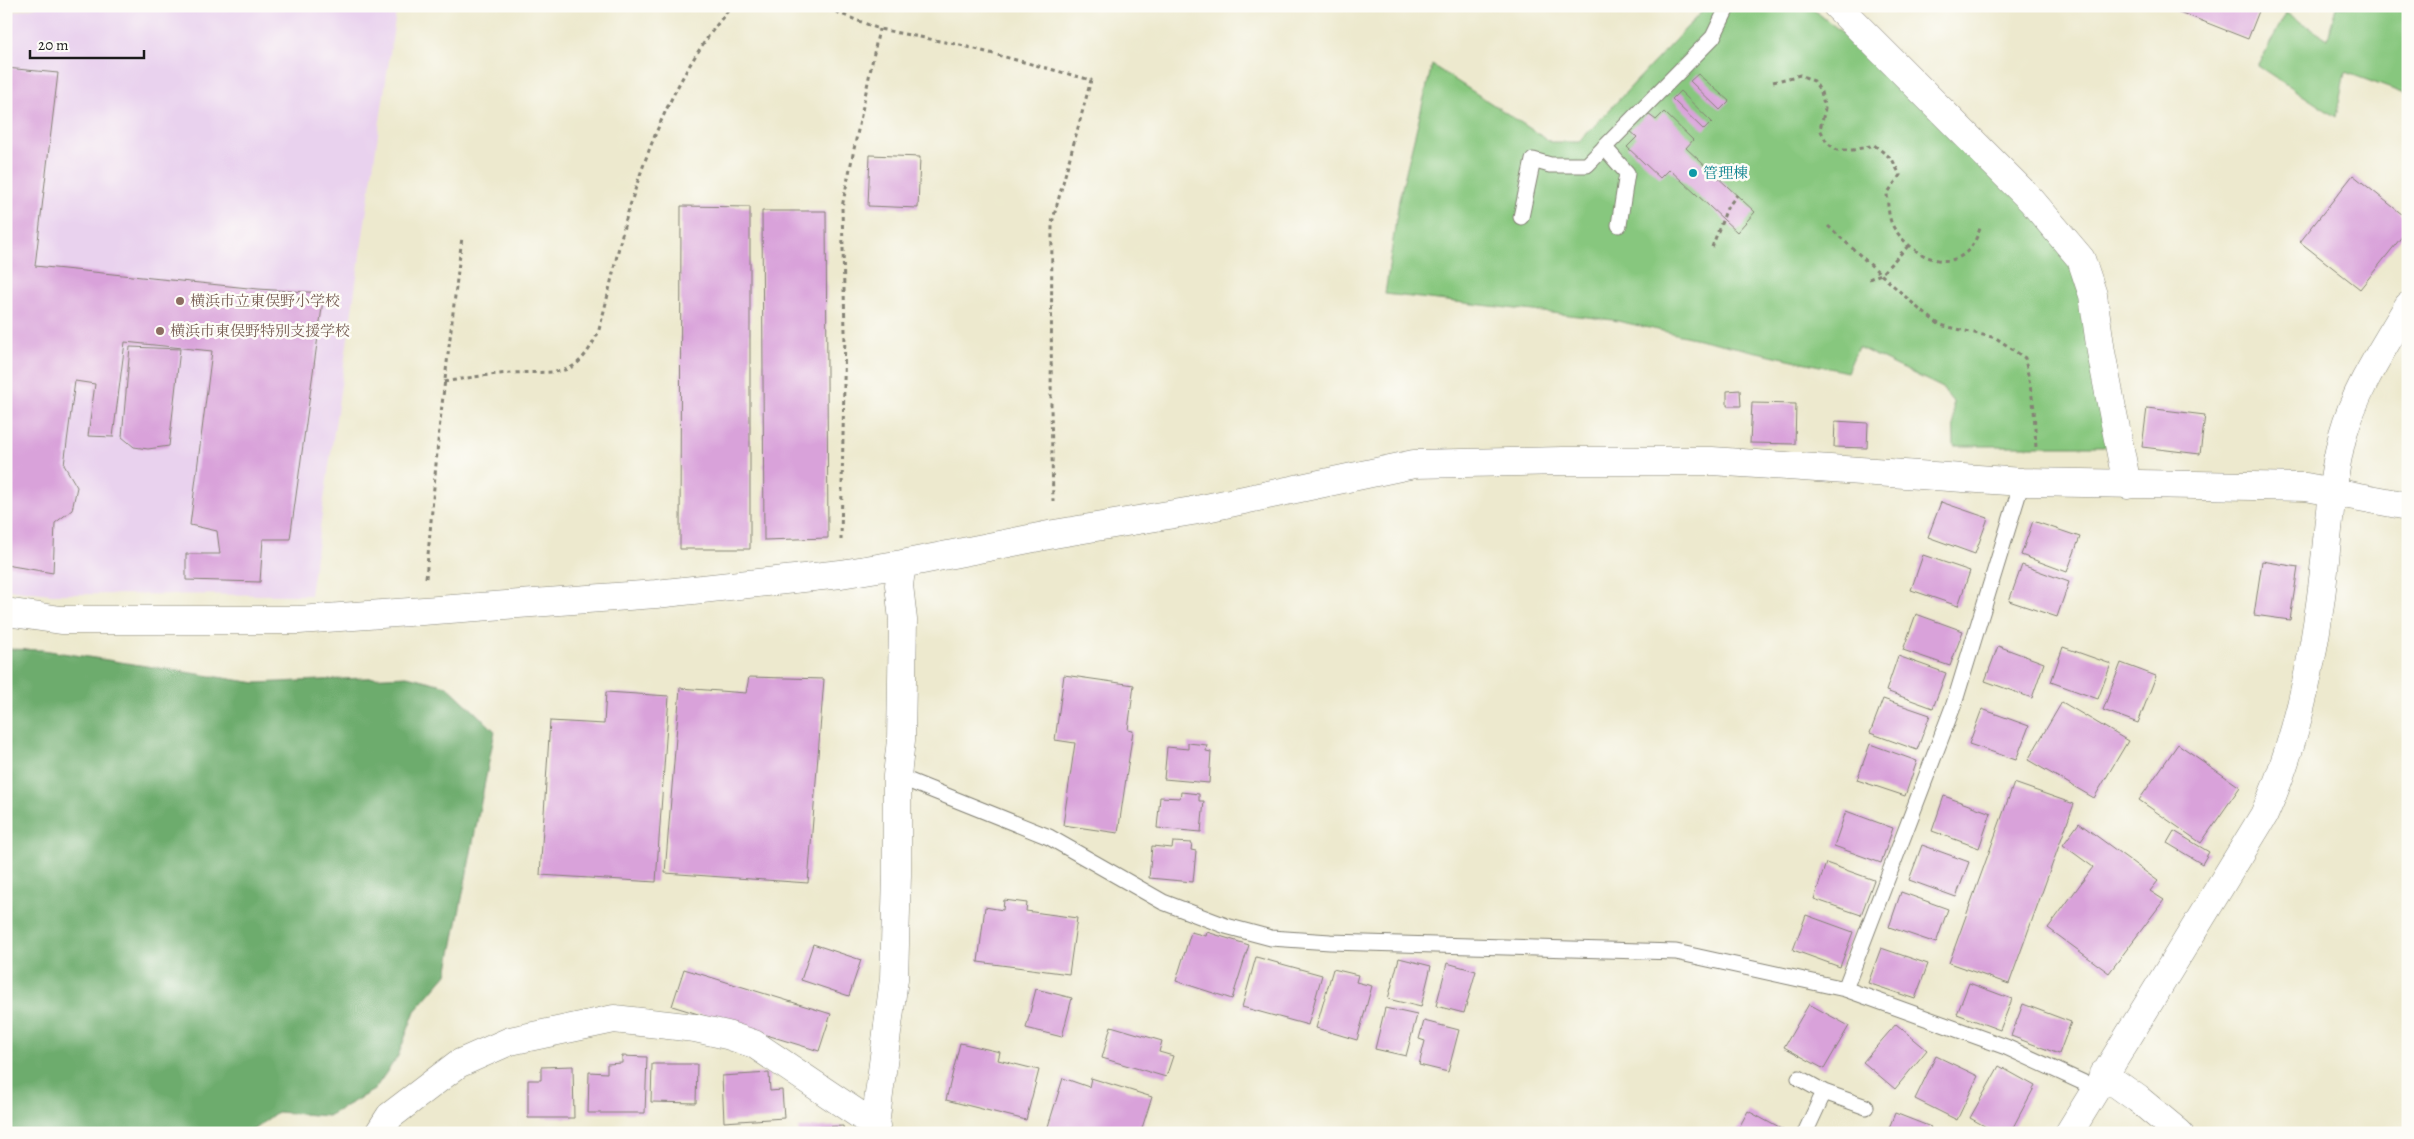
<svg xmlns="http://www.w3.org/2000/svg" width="2414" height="1139" viewBox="0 0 2414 1139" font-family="Alegreya,'Noto Serif JP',serif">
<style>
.built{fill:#e9d2ee}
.green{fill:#87c77e;stroke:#52724d}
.forest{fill:#6dac6d;stroke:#446444}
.building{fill:#d9a2da}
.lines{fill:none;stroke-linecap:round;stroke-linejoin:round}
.lane-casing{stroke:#848275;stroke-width:17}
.street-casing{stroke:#848275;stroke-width:29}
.path{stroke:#848275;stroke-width:3;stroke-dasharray:4 4;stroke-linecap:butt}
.lane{stroke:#fff;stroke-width:15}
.street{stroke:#fff;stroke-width:28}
.culture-dot{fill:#0f9aa8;stroke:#fdfcf7;stroke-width:2}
.education-dot{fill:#8d6e63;stroke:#fdfcf7;stroke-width:2}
.labels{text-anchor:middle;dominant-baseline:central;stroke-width:5;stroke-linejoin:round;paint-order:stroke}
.culture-label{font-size:15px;fill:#0d838f;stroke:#fdfcf7;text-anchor:start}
.education-label{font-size:15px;fill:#785e54;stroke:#fdfcf7;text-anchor:start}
</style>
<rect width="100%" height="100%" fill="#fdfcf7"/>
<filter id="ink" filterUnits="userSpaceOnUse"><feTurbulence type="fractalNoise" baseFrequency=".02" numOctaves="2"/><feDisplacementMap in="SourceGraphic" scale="10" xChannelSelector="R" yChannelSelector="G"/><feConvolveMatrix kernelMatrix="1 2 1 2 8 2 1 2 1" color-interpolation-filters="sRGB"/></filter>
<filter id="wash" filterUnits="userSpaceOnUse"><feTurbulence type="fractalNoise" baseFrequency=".0096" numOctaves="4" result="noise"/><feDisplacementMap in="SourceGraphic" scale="20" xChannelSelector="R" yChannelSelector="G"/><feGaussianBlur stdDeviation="1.12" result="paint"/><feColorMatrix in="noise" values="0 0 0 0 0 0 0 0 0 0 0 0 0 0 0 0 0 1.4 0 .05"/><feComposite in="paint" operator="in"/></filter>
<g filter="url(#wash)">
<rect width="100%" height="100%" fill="#ede9ce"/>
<path class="built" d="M 39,6 L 397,6 L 310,595 L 51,594 L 6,589 L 6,14 Z"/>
<path class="green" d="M 1707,6 L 1809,6 L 1942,112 L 2064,236 L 2120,446 L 1954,446 L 1953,402 L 1941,387 L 1858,347 L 1847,372 L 1613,320 L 1385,294 L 1399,200 L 1432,65 L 1551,142 L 1579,142 Z
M 2336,6 L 2408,6 L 2408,45 L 2404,58 L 2408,59 L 2408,95 L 2345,72 L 2336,117 L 2258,66 L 2286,13 L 2328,39 Z"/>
<path class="forest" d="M 6,649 L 43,650 L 256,683 L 407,676 L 447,686 L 495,731 L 447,974 L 415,1011 L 398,1056 L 374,1090 L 328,1116 L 277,1112 L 249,1133 L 6,1133 Z"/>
<g id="blocks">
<path class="building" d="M 2164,6 L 2261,6 L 2248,39 Z
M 6,68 L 58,73 L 35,266 L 258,289 L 324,293 L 290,539 L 263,539 L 260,582 L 186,580 L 186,554 L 220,554 L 217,531 L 190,525 L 212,351 L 125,342 L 113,437 L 88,436 L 95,384 L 75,381 L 64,465 L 77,487 L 72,510 L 55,523 L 53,573 L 6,565 Z
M 1698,74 L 1729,101 L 1720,110 L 1690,81 Z
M 1680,91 L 1712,122 L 1704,130 L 1672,99 Z
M 1664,112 L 1693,140 L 1686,148 L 1755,212 L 1737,232 L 1669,169 L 1660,178 L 1627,147 L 1637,137 L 1629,130 L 1648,114 L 1656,120 Z
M 870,155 L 920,157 L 918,208 L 868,206 Z
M 2353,175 L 2408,219 L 2408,229 L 2360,289 L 2300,242 Z
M 681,206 L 750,207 L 750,549 L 680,549 Z
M 762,211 L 826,211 L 828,538 L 764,540 Z
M 130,347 L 180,349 L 169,446 L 148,449 L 134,447 L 122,437 Z
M 1740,390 L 1741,406 L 1727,406 L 1727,391 Z
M 1752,403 L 1796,404 L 1795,444 L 1750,443 Z
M 2147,408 L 2205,415 L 2200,454 L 2142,447 Z
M 1835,421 L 1868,423 L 1867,448 L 1834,447 Z
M 1941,502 L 1988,518 L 1975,554 L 1928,537 Z
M 2033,521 L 2080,537 L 2067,572 L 2021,555 Z
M 1923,555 L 1970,571 L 1958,606 L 1911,590 Z
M 2262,561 L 2298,567 L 2290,620 L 2254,615 Z
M 2022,565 L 2069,582 L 2057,617 L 2009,601 Z
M 1916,614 L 1963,631 L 1950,666 L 1903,650 Z
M 1998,646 L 2044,663 L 2032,698 L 1985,681 Z
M 2063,647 L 2111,664 L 2098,699 L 2051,682 Z
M 1898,656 L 1946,673 L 1933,708 L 1886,691 Z
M 2121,663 L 2156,676 L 2138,723 L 2103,710 Z
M 1064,675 L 1134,685 L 1128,730 L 1133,731 L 1118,833 L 1063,825 L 1075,743 L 1055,740 Z
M 749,677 L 824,679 L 808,883 L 665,873 L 680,688 L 746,693 Z
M 606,692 L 669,696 L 656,882 L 540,875 L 550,721 L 604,724 Z
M 1883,699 L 1930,715 L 1917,750 L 1870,733 Z
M 2062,702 L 2128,741 L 2094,798 L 2028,760 Z
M 1982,709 L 2029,726 L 2016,760 L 1969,744 Z
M 1188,743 L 1207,745 L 1206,751 L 1211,752 L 1209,783 L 1164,779 L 1167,747 L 1188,749 Z
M 1870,744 L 1917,761 L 1905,796 L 1857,780 Z
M 2178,744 L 2240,787 L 2201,843 L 2139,800 Z
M 2014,783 L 2074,804 L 2009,984 L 1949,963 Z
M 1181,792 L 1199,794 L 1199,801 L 1204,801 L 1201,832 L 1157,828 L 1160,797 L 1180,798 Z
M 1944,796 L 1991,813 L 1979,848 L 1932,831 Z
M 1846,811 L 1893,828 L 1881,863 L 1834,846 Z
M 2079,823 L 2158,881 L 2150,891 L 2164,900 L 2109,973 L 2048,928 L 2093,867 L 2063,845 Z
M 2174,831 L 2209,852 L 2202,864 L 2167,843 Z
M 1173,842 L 1192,843 L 1191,850 L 1196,851 L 1193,882 L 1149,878 L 1152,846 L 1172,848 Z
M 1922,845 L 1969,862 L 1956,897 L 1909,880 Z
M 1826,863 L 1874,880 L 1861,915 L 1814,899 Z
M 1901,892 L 1948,909 L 1936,943 L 1889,927 Z
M 1004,900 L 1027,903 L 1026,911 L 1077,918 L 1069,974 L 978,962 L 985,907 L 1003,910 Z
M 1806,915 L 1853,932 L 1840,967 L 1793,950 Z
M 1191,932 L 1206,936 L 1207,932 L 1249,945 L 1232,999 L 1176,981 Z
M 813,944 L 861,960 L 849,996 L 801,980 Z
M 1881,948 L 1928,964 L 1915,999 L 1868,983 Z
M 1256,957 L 1322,975 L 1308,1025 L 1242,1007 Z
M 1399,958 L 1431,966 L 1421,1007 L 1388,999 Z
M 1447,963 L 1476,971 L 1464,1013 L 1436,1006 Z
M 684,969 L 831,1014 L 819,1051 L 672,1006 Z
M 1333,969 L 1358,975 L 1356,982 L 1372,986 L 1357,1040 L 1316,1028 Z
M 1969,983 L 2012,999 L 2000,1030 L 1957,1014 Z
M 1036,989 L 1072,998 L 1062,1037 L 1026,1028 Z
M 1809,1004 L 1849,1026 L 1824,1069 L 1784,1047 Z
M 2023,1004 L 2071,1022 L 2059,1054 L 2011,1036 Z
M 1385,1008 L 1417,1015 L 1406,1056 L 1375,1049 Z
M 1424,1021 L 1459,1030 L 1448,1072 L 1419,1065 L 1425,1041 L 1419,1039 Z
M 1896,1024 L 1927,1050 L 1895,1089 L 1863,1062 Z
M 1111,1026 L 1162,1041 L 1159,1052 L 1173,1056 L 1166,1077 L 1102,1058 Z
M 960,1043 L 1000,1052 L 998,1060 L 1039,1070 L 1026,1120 L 946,1100 Z
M 622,1056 L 647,1057 L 645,1113 L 588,1113 L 589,1072 L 607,1073 L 607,1064 L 622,1063 Z
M 1936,1056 L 1978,1076 L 1957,1120 L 1915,1099 Z
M 652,1064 L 697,1064 L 696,1103 L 651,1102 Z
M 573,1066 L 574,1118 L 528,1118 L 528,1080 L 541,1080 L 541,1067 Z
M 1999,1066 L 2035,1086 L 2010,1133 L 1997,1133 L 1970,1118 Z
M 769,1073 L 770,1091 L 782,1090 L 784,1118 L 724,1122 L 722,1076 Z
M 1063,1078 L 1089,1087 L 1091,1078 L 1152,1097 L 1142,1128 L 1157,1133 L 1046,1133 Z
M 1748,1111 L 1783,1130 L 1781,1133 L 1736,1133 Z
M 1895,1113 L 1931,1127 L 1928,1133 L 1887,1133 Z
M 843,1126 L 844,1133 L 799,1133 L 798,1128 Z"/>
</g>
</g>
<g filter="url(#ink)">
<use href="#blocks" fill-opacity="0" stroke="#848275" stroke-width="1"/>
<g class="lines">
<defs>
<path id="lane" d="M 1604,147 L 1627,173 L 1619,225
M 1521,217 L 1533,160 L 1550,165 L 1587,165 L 1713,37 L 1728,6
M 897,776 L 1049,837 L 1163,902 L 1226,926 L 1271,938 L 1330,942 L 1676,952 L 1845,989 L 2006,1047 L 2095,1088
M 1845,989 L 1954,704 L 2022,482
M 1799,1078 L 1824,1092
M 1805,1133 L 1824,1092 L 1866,1107"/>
<path id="street" d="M 1837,6 L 2031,200 L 2081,259 L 2093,295 L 2101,352 L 2127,485
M 6,612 L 61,620 L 299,620 L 656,594 L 841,574 L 902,564 L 1054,534 L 1192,511 L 1414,464 L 1563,461 L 1712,461 L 2022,482 L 2306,487 L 2408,506
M 2103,1074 L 2138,1099 L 2179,1133
M 379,1133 L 390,1116 L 458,1064 L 510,1041 L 614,1019 L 695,1028 L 727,1035 L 754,1044 L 876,1126
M 874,1133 L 894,979 L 897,875 L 897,776 L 901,740 L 903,620 L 899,585 L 902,564
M 2069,1133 L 2264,815 C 2293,751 2309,681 2319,611 C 2328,552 2328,492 2343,434 C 2356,388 2384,347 2408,306"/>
</defs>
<use href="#lane" class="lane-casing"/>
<use href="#street" class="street-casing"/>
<path class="path" d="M 821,6 L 879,29 L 960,45 L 1091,80 L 1052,223 L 1051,407 L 1053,501
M 1773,82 L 1800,75 L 1814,81 L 1821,92 L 1825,109 L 1820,129 L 1827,143 L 1837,150 L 1853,150 L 1874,145 L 1892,159 L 1900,175 L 1887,194 C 1888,204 1888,219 1894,228 C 1917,263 1965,279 1980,228
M 1828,226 L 1919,309 L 1940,325 L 1996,338 L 2025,358 L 2034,408 L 2036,449
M 1712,247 L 1727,208 L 1737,195
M 1869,279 L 1881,274 L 1910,244
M 444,382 C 467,378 490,374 513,373 C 559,370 574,382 598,333 C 609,295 616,256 626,219 C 649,141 679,68 732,6
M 841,540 L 845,331 L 842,207 L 879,29
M 426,578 L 439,430 L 462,237"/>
<use href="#lane" class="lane"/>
<use href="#street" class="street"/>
</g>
</g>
<circle class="culture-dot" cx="1693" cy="173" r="5"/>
<g class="education-dot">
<circle cx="180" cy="301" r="5"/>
<circle cx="160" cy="331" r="5"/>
</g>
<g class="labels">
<g class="culture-label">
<text x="1703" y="173">管理棟</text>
</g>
<g class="education-label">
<text x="190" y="301">横浜市立東俣野小学校</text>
<text x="170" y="331">横浜市東俣野特別支援学校</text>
</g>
</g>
<rect width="2414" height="1139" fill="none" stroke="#fdfcf7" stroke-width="25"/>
<path d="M30 50v8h114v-8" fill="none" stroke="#1c1c1c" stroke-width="2.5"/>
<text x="38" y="50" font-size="15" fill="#1c1c1c" stroke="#fdfcf7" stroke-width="4" paint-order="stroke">20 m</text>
</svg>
